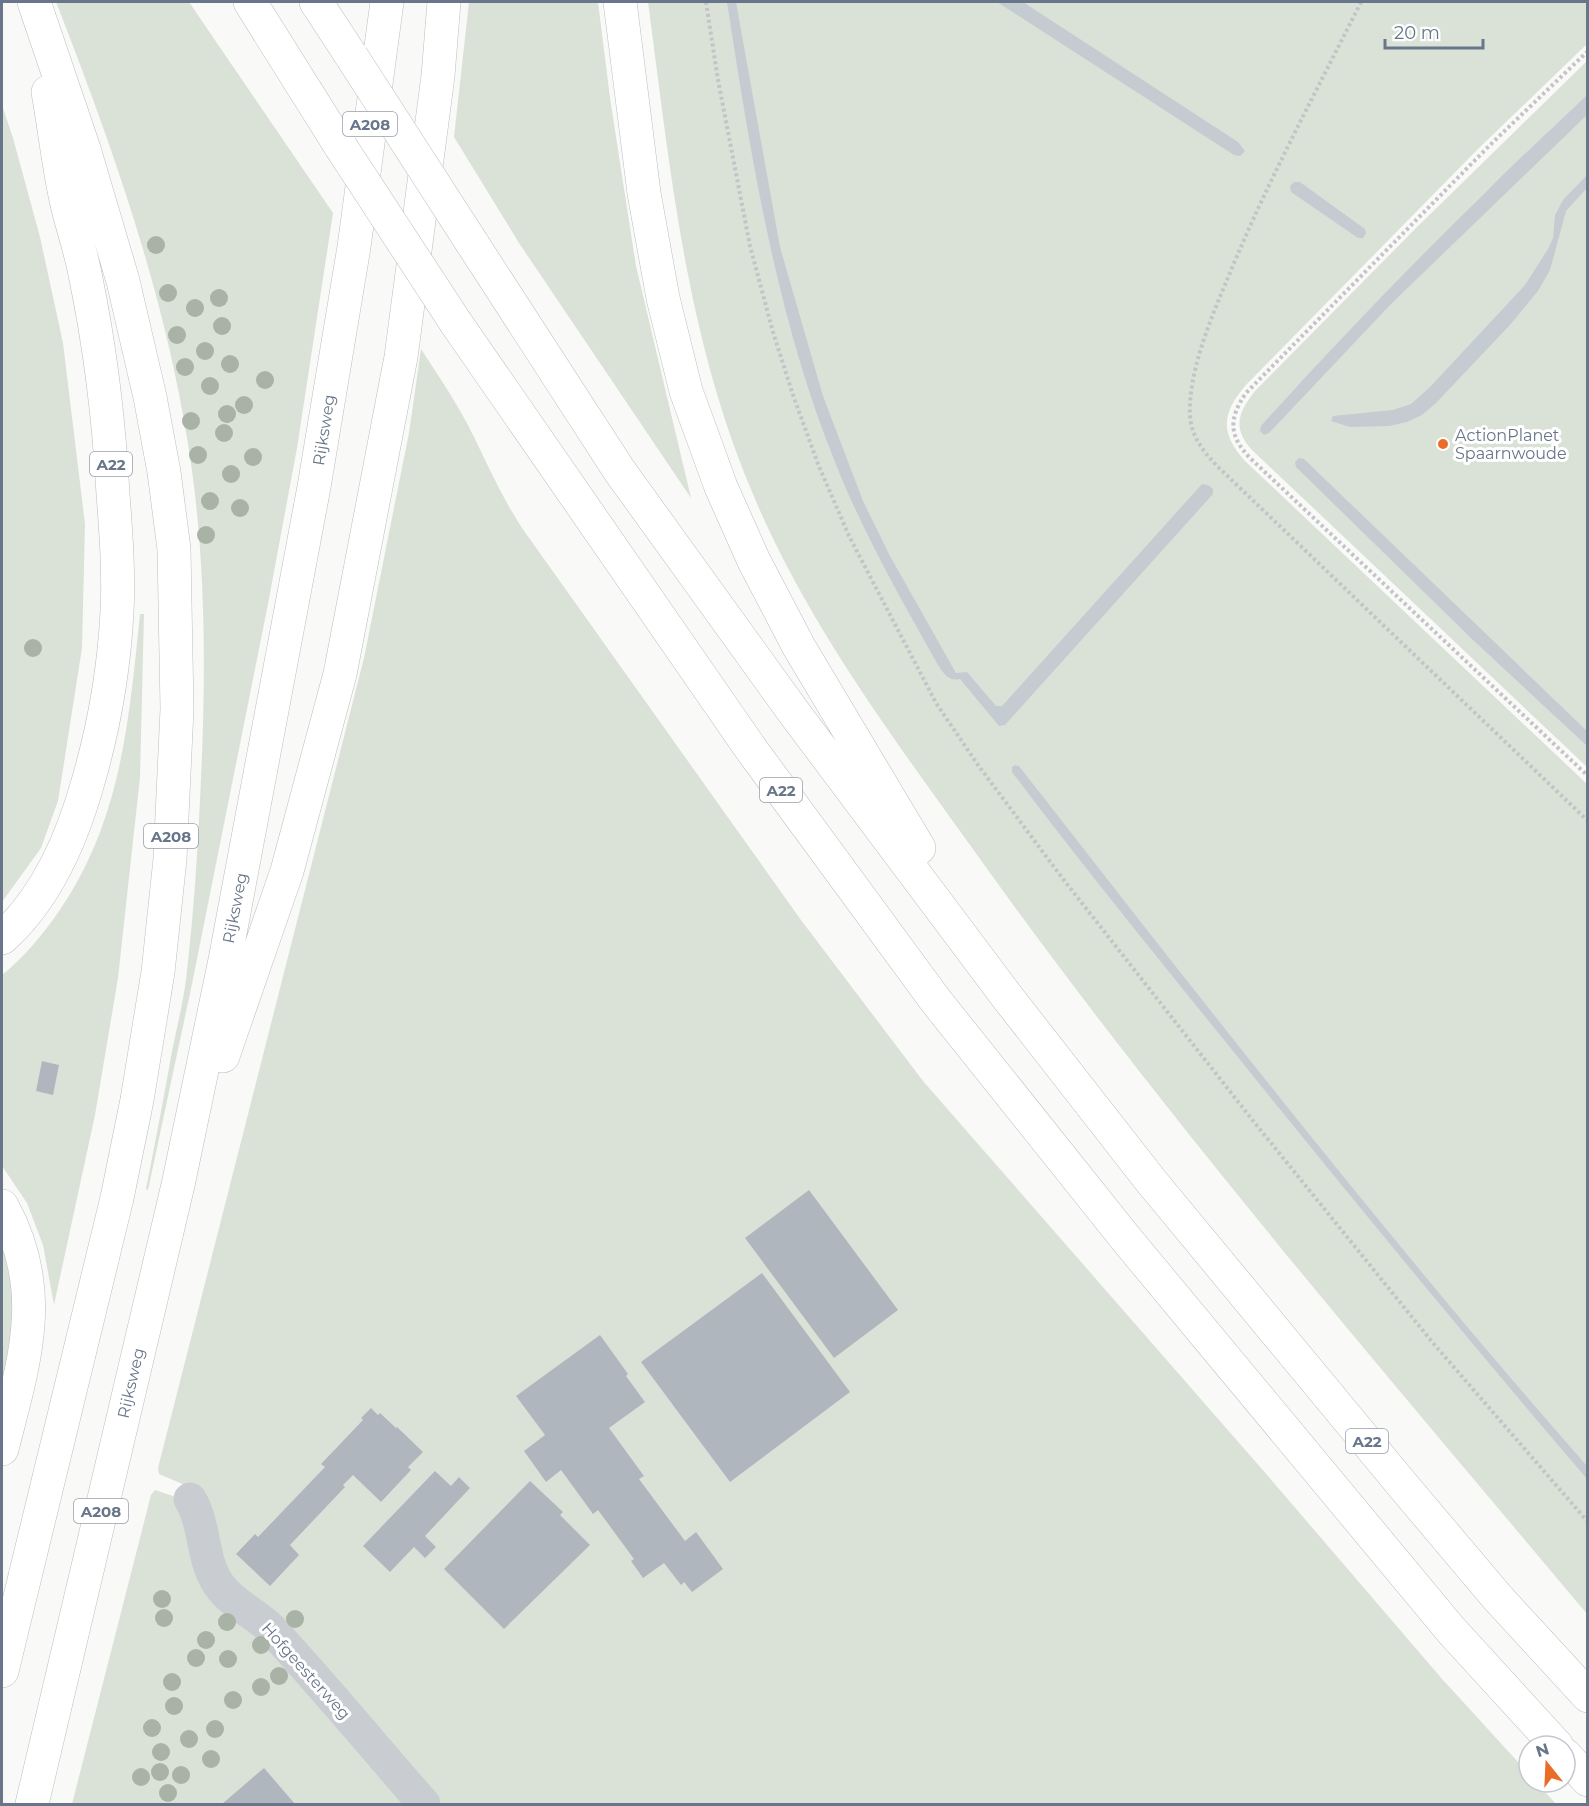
<svg xmlns="http://www.w3.org/2000/svg" width="1589" height="1806" viewBox="0 0 1589 1806" font-family="Montserrat,sans-serif">
<style>
.green{fill:#dae2d8}
.water{fill:#c4ccd2}
.building{fill:#b0b6be}
.lines{fill:none;stroke-linecap:round;stroke-linejoin:round}
.highway-casing{stroke:#bbbec2;stroke-width:34}
.path{stroke:#c3c4c7;stroke-width:4;stroke-dasharray:3 3;stroke-linecap:butt}
.minor{stroke:#c9ccd0;stroke-width:33}
.highway{stroke:#fff;stroke-width:33}
.highway-bridge-casing{stroke:#bbbec2;stroke-width:34;stroke-linecap:butt}
.highway-bridge{stroke:#fff;stroke-width:33}
.tree{fill:#a8b3a6}
.poi-dot{fill:#ea6c27;stroke:#fff;stroke-width:2}
.labels{text-anchor:middle;dominant-baseline:central;stroke-width:6;stroke-linejoin:round;paint-order:stroke}
.shield{fill:#fff;stroke:#959fac;stroke-width:1.5}
.shield-label{font-size:15px;font-weight:bold;fill:#677689}
.street-label{font-size:16px;fill:#677689;stroke:#fff}
.poi-label{font-size:16px;fill:#677689;stroke:#fff;text-anchor:start}
</style>
<rect width="100%" height="100%" fill="#f9f9f7"/>
<path class="green" d="M 56,2 L 189,2 L 333,213 L 297,448 L 268,604 L 192,984 L 148,1190 L 146,1189 C 155,1143 164,1097 172,1051 C 177,1027 183,1003 186,979 C 194,913 198,846 201,779 C 206,667 206,555 188,444 C 164,292 112,145 56,2 Z
M 469,2 L 598,2 L 610,98 L 636,266 L 691,498 L 519,243 L 454,137 Z
M 648,2 L 1587,2 L 1587,44 L 1478,149 L 1245,386 C 1222,413 1220,433 1244,460 L 1587,784 L 1587,1614 C 1376,1362 1161,1114 970,845 C 889,732 803,617 750,487 C 685,330 670,167 648,2 Z
M 1587,61 L 1587,767 L 1252,450 C 1232,428 1238,413 1255,391 L 1415,229 Z
M 2,105 L 13,138 L 40,237 L 63,343 L 85,524 L 82,648 L 58,801 L 41,848 L 2,902 Z
M 421,349 C 440,378 459,406 474,437 C 489,468 503,499 522,528 L 801,920 L 923,1081 L 1261,1468 L 1443,1680 L 1529,1774 L 1529,1782 L 1536,1782 L 1556,1804 L 436,1804 L 234,1589 L 187,1486 L 159,1474 L 158,1468 L 364,658 L 409,433 Z
M 140,614 L 144,614 L 140,777 L 118,978 L 95,1115 L 54,1305 L 43,1245 L 27,1203 L 2,1166 L 2,975 C 23,958 41,937 57,914 C 121,823 129,721 140,614 Z
M 2,1236 L 7,1250 L 16,1311 L 2,1395 Z
M 155,1490 L 176,1497 L 248,1622 L 411,1804 L 72,1804 L 151,1495 Z"/>
<path class="water" d="M 727,2 L 736,2 L 780,247 L 823,396 L 863,501 L 890,556 L 956,673 L 967,672 L 996,706 L 1002,706 L 1202,484 L 1208,485 L 1213,489 L 1213,494 L 1005,725 L 999,726 L 960,679 C 948,682 944,673 938,665 C 901,599 863,533 835,462 C 776,316 751,157 727,2 Z
M 997,2 L 1023,2 L 1238,142 L 1245,151 L 1240,156 L 1234,155 Z
M 1587,95 L 1587,115 L 1392,303 L 1269,433 L 1264,435 L 1260,431 L 1261,426 C 1332,347 1406,270 1482,196 C 1516,161 1552,129 1587,95 Z
M 1587,175 L 1587,188 L 1566,211 L 1550,270 L 1538,291 L 1509,326 L 1436,403 L 1422,415 L 1407,422 L 1389,426 L 1350,427 L 1331,421 L 1333,416 L 1393,410 L 1411,404 L 1430,387 L 1525,285 L 1548,249 L 1553,238 L 1555,215 L 1563,200 Z
M 1294,182 L 1300,182 L 1365,229 L 1366,233 L 1363,238 L 1358,238 L 1291,192 L 1290,186 Z
M 1299,458 L 1304,459 L 1587,731 L 1587,746 L 1473,640 L 1296,467 L 1295,462 Z
M 1015,765 L 1019,766 C 1204,1003 1389,1241 1587,1466 L 1587,1479 C 1468,1340 1352,1199 1237,1056 C 1161,962 1085,869 1012,772 L 1012,767 Z"/>
<path class="building" d="M 42,1061 L 59,1065 L 53,1095 L 36,1091 Z
M 809,1190 L 898,1310 L 834,1358 L 745,1238 Z
M 762,1273 L 850,1392 L 730,1482 L 641,1362 Z
M 600,1335 L 628,1374 L 626,1376 L 645,1402 L 609,1428 L 644,1476 L 639,1479 L 685,1541 L 696,1532 L 723,1569 L 692,1592 L 684,1582 L 681,1585 L 664,1563 L 643,1578 L 631,1561 L 634,1559 L 598,1510 L 593,1514 L 561,1470 L 546,1482 L 524,1451 L 545,1435 L 516,1396 Z
M 371,1408 L 378,1415 L 380,1413 L 396,1428 L 397,1427 L 423,1452 L 408,1467 L 411,1470 L 381,1502 L 353,1475 L 343,1485 L 345,1487 L 290,1545 L 299,1555 L 270,1586 L 236,1554 L 255,1534 L 258,1537 L 325,1467 L 321,1464 L 363,1420 L 361,1418 Z
M 435,1471 L 451,1486 L 459,1477 L 470,1488 L 425,1536 L 436,1547 L 425,1558 L 414,1547 L 390,1572 L 363,1546 Z
M 530,1481 L 563,1512 L 560,1515 L 590,1545 L 504,1629 L 444,1569 Z
M 264,1768 L 295,1804 L 222,1804 Z"/>
<g class="lines">
<defs>
<path id="highway" d="M 250,2 L 341,147
M 316,2 L 352,57
M 620,2 L 644,193 L 663,298 L 686,391 L 721,487 L 754,561 L 799,647 L 919,848
M 472,243 L 619,470 L 795,714 L 1008,998 L 1151,1181 L 1405,1488 L 1497,1597 L 1588,1696
M 456,323 L 751,749 L 936,1001 L 1127,1240 L 1451,1630 L 1557,1746
M 2,938 C 47,898 72,839 88,782 C 104,727 114,669 117,612 C 119,573 116,533 113,494 C 109,420 100,346 85,274 C 80,247 70,221 65,195 C 58,161 54,126 48,92
M 223,1056 L 287,871 L 340,674 L 401,357 L 438,76 L 444,2
M 2,1206 C 49,1290 24,1362 2,1449
M 2,1671 L 117,1198 L 137,1100 L 158,972 L 170,859 L 177,709 L 174,549 L 164,472 L 150,397 L 123,281 L 84,149 L 34,2
M 1565,1755 L 1588,1780
M 32,1804 L 178,1185 L 225,960 L 314,487 L 354,247 L 387,2"/>
</defs>
<use href="#highway" class="highway-casing"/>
<path class="path" d="M 706,2 L 718,80 L 750,246 L 773,332 L 793,395 L 818,464 L 849,536 L 936,703 L 978,765 L 1063,879 L 1254,1122 L 1433,1343 L 1588,1522
M 1361,2 C 1315,94 1266,184 1227,280 C 1211,318 1188,373 1190,415 C 1191,436 1203,451 1217,466 L 1588,821
M 1588,51 L 1490,145 L 1246,393 C 1229,418 1228,435 1250,458 L 1588,776"/>
<path class="minor" d="M 190,1499 C 206,1525 201,1559 219,1585 C 232,1604 255,1613 271,1629 C 324,1686 373,1746 424,1804"/>
<use href="#highway" class="highway"/>
<defs>
<path id="highway-bridge" d="M 352,57 L 472,243
M 341,147 L 456,323"/>
</defs>
<use href="#highway-bridge" class="highway-bridge-casing"/>
<use href="#highway-bridge" class="highway-bridge"/>
</g>
<g class="tree">
<circle cx="156" cy="245" r="9"/>
<circle cx="168" cy="293" r="9"/>
<circle cx="219" cy="298" r="9"/>
<circle cx="195" cy="308" r="9"/>
<circle cx="222" cy="326" r="9"/>
<circle cx="177" cy="335" r="9"/>
<circle cx="205" cy="351" r="9"/>
<circle cx="230" cy="364" r="9"/>
<circle cx="185" cy="367" r="9"/>
<circle cx="265" cy="380" r="9"/>
<circle cx="210" cy="386" r="9"/>
<circle cx="244" cy="405" r="9"/>
<circle cx="227" cy="414" r="9"/>
<circle cx="191" cy="421" r="9"/>
<circle cx="224" cy="433" r="9"/>
<circle cx="198" cy="455" r="9"/>
<circle cx="253" cy="457" r="9"/>
<circle cx="231" cy="474" r="9"/>
<circle cx="210" cy="501" r="9"/>
<circle cx="240" cy="508" r="9"/>
<circle cx="206" cy="535" r="9"/>
<circle cx="33" cy="648" r="9"/>
<circle cx="162" cy="1599" r="9"/>
<circle cx="164" cy="1618" r="9"/>
<circle cx="295" cy="1619" r="9"/>
<circle cx="227" cy="1622" r="9"/>
<circle cx="206" cy="1640" r="9"/>
<circle cx="261" cy="1645" r="9"/>
<circle cx="196" cy="1658" r="9"/>
<circle cx="228" cy="1659" r="9"/>
<circle cx="279" cy="1676" r="9"/>
<circle cx="172" cy="1682" r="9"/>
<circle cx="261" cy="1687" r="9"/>
<circle cx="233" cy="1700" r="9"/>
<circle cx="174" cy="1706" r="9"/>
<circle cx="152" cy="1728" r="9"/>
<circle cx="215" cy="1729" r="9"/>
<circle cx="189" cy="1739" r="9"/>
<circle cx="161" cy="1752" r="9"/>
<circle cx="211" cy="1759" r="9"/>
<circle cx="160" cy="1772" r="9"/>
<circle cx="181" cy="1775" r="9"/>
<circle cx="141" cy="1777" r="9"/>
<circle cx="168" cy="1793" r="9"/>
</g>
<circle class="poi-dot" cx="1443" cy="444" r="6"/>
<g class="labels">
<g class="shield">
<rect x="343" y="112" width="54" height="24" rx="4.5"/>
<rect x="90" y="452" width="42" height="24" rx="4.5"/>
<rect x="760" y="778" width="42" height="24" rx="4.5"/>
<rect x="144" y="824" width="54" height="24" rx="4.5"/>
<rect x="1346" y="1429" width="42" height="24" rx="4.5"/>
<rect x="74" y="1499" width="54" height="24" rx="4.5"/>
</g>
<g class="shield-label">
<text x="370" y="124">A208</text>
<text x="111" y="464">A22</text>
<text x="781" y="790">A22</text>
<text x="171" y="836">A208</text>
<text x="1367" y="1441">A22</text>
<text x="101" y="1511">A208</text>
</g>
<g class="street-label">
<text transform="translate(324 430) rotate(-81)">Rijksweg</text>
<text transform="translate(235 908) rotate(-79)">Rijksweg</text>
<text transform="translate(131 1383) rotate(-77)">Rijksweg</text>
<text transform="translate(306 1671) rotate(48)">Hofgeesterweg</text>
</g>
<g class="poi-label">
<text x="1455" y="435">ActionPlanet<tspan x="1455" dy="18">Spaarnwoude</tspan></text>
</g>
</g>
<rect width="1589" height="1806" fill="none" stroke="#677689" stroke-width="6"/>
<g transform="translate(1547 1764) rotate(342)"><circle r="28" fill="#ffffff" stroke="#c2c8d0" stroke-width="1.5"/>
<path d="M0-4.5L10 22L0 15L-10 22Z" fill="#ea6c27"/>
<text y="-9" font-size="16" font-weight="bold" text-anchor="middle" fill="#677689">N</text>
</g>
<path d="M1385 39v9h98v-9" fill="none" stroke="#677689" stroke-width="3"/>
<text x="1394" y="39" font-size="18" fill="#677689" stroke="#ffffff" stroke-width="4.5" paint-order="stroke">20 m</text>
</svg>
